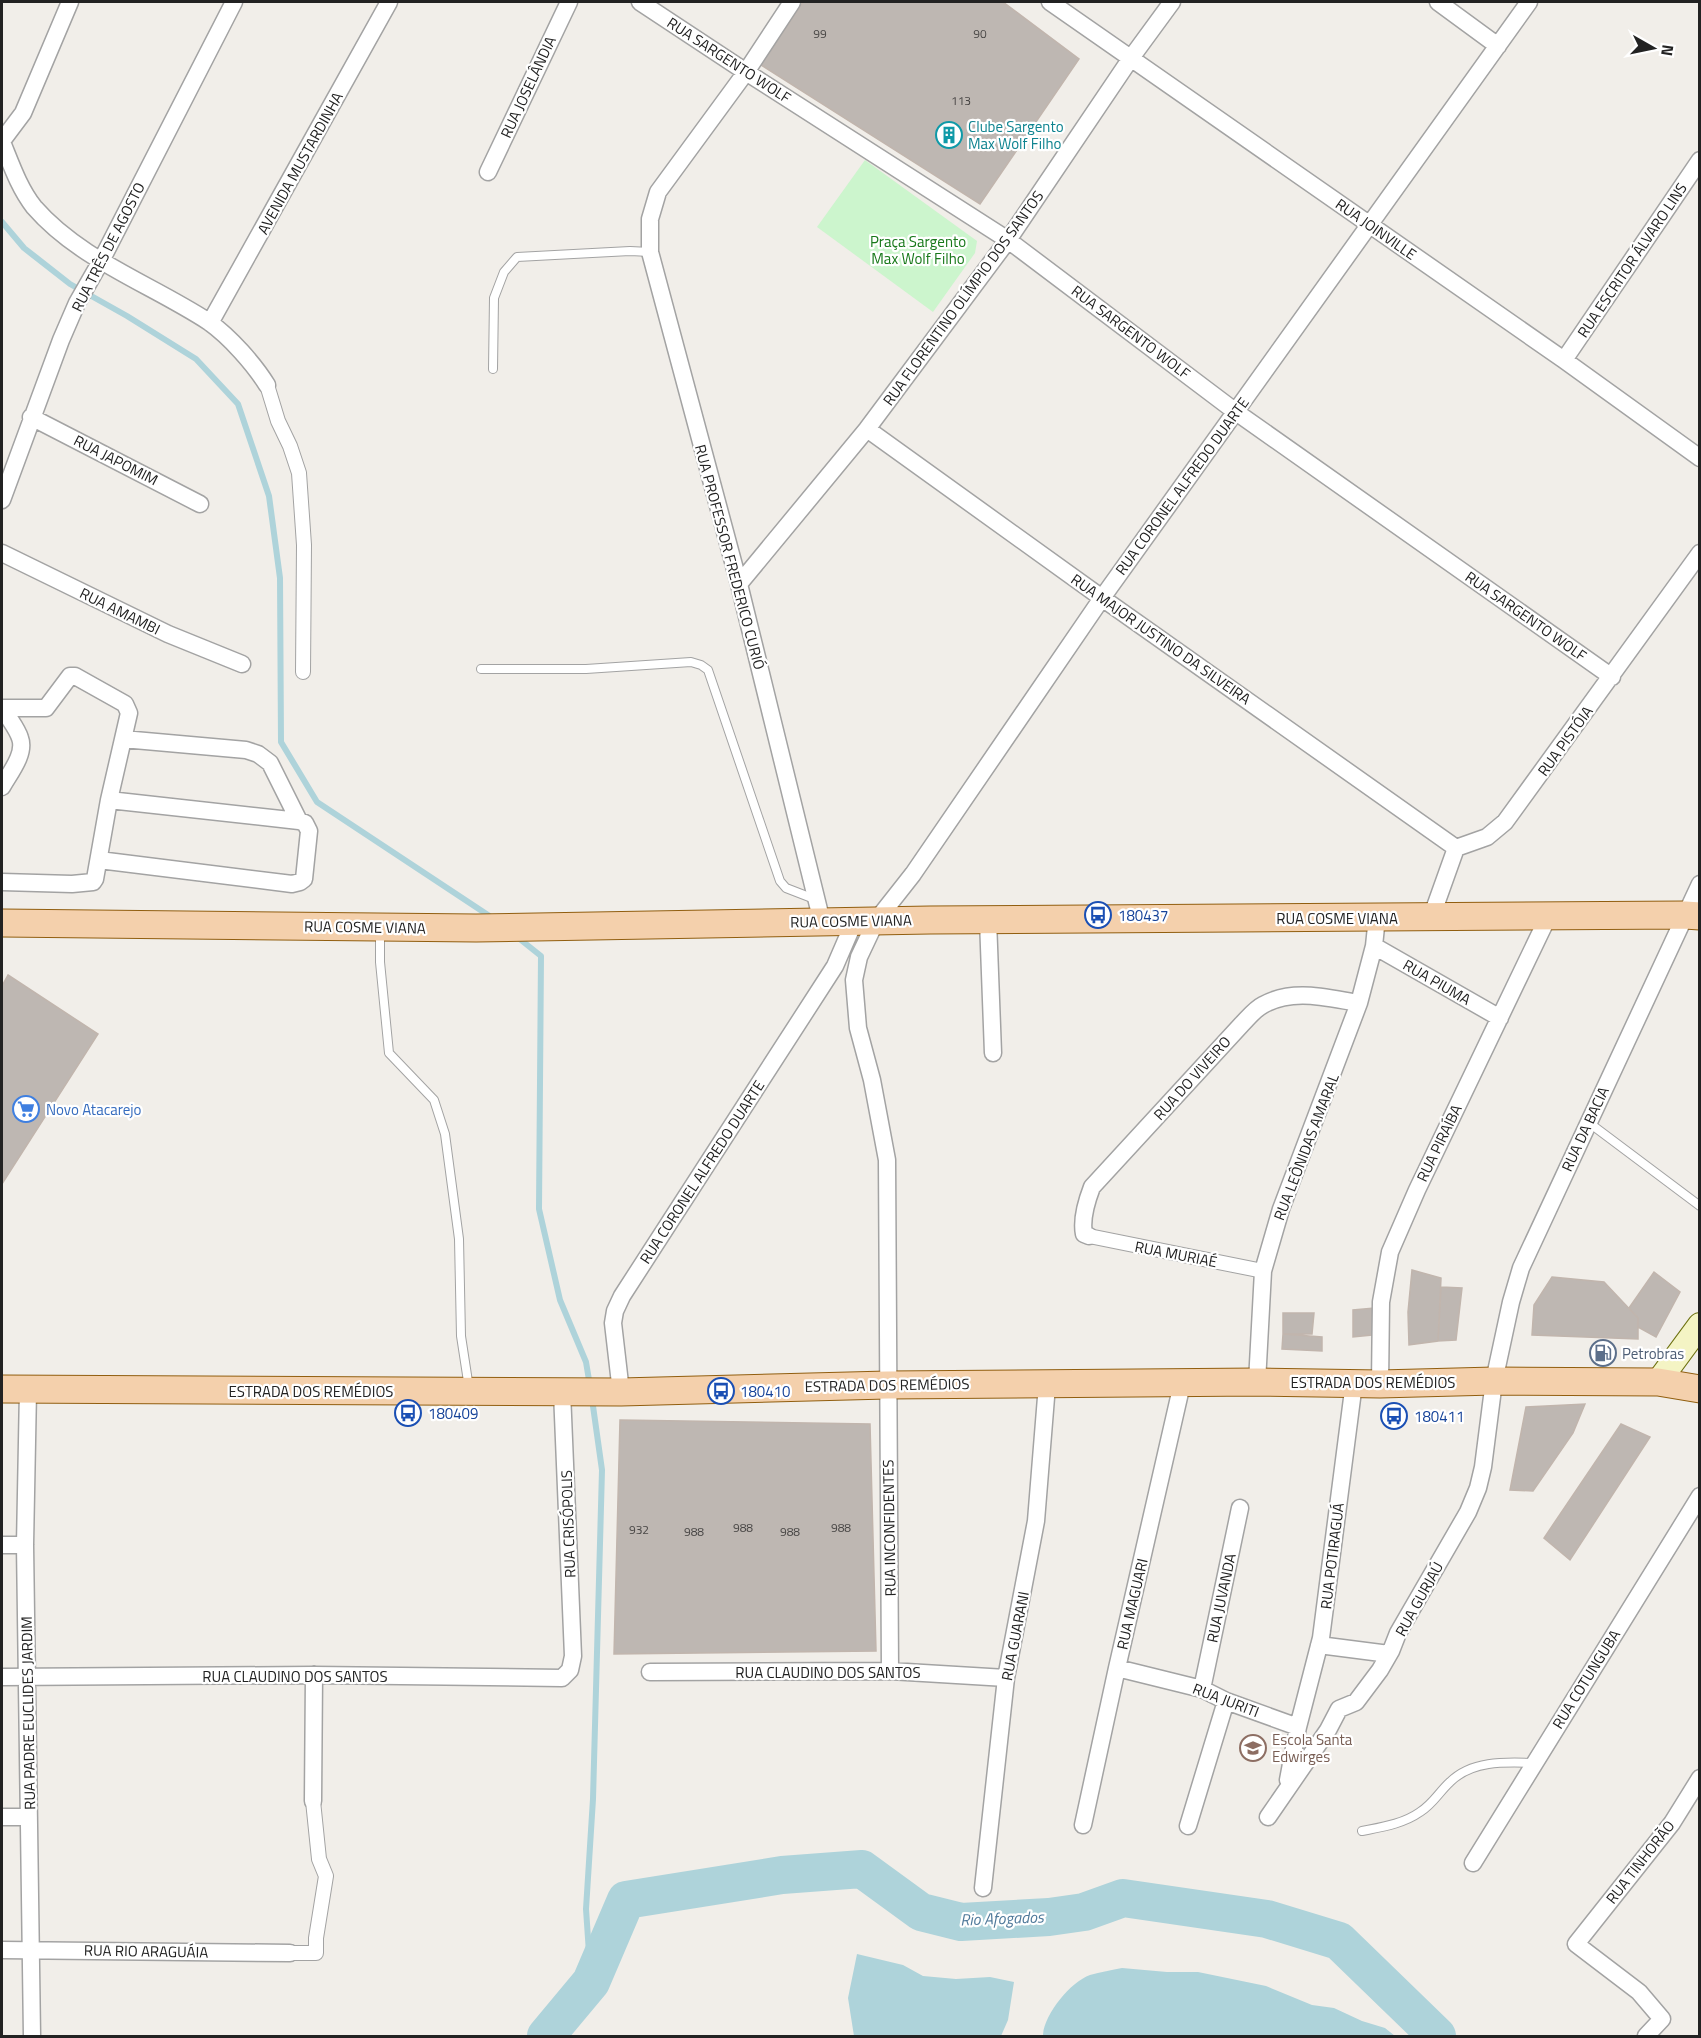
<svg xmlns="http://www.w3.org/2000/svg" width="1701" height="2038" viewBox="0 0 1701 2038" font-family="'Titillium Web',sans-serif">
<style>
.park{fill:#ccf5cd}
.water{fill:#aed3da}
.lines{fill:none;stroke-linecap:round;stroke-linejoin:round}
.stream{stroke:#aed3da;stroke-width:6}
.river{stroke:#aed3da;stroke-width:38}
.building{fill:#beb7b2;stroke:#c1b5ad;stroke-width:1.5}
.service-casing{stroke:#a3a3a3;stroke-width:10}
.pedestrian-casing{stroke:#a3a3a3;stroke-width:16}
.minor-casing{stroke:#a3a3a3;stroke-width:19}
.secondary-casing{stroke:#6d7110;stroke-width:26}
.primary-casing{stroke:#915e0f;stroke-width:29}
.service{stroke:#fff;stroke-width:8}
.pedestrian{stroke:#fff;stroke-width:14}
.minor{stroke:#fff;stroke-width:16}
.secondary{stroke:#f4f4c4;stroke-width:24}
.primary{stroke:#f4d0ac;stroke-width:27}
.labels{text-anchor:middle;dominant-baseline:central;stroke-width:4.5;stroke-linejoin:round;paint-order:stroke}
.number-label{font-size:12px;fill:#494746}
.street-label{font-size:15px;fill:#222;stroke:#fff}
.culture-label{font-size:15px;fill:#0d838f;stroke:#fff;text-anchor:start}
.park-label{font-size:15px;fill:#177819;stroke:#fff}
.transit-label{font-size:15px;fill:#164399;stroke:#fff;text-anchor:start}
.shop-label{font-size:15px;fill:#366cbe;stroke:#fff;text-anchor:start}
.service-label{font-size:15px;fill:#4e5e75;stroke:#fff;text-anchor:start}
.education-label{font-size:15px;fill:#785e54;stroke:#fff;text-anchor:start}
.water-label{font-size:16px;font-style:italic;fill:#4f799a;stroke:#fff}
</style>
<rect width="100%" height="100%" fill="#f1eee9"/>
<path class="park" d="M 865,160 L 977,241 L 975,253 L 933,312 L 817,227 Z"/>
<path class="water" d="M 857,1954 L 903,1965 L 923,1976 L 956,1979 L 990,1977 L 1014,1982 L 1008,2020 L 1001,2036 L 854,2036 L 848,1998 Z
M 1122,1968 L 1167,1972 L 1198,1972 L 1266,1986 L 1312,2005 L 1334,2008 L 1362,2021 L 1385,2028 L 1395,2036 L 1043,2036 C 1043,2016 1070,1982 1090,1975 C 1100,1972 1112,1970 1122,1968 Z
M 591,1982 L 558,2036 L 539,2036 Z"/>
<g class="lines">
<path class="stream" d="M 2,222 L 24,248 L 70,284 L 127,316 L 196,359 L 238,404 L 269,496 L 280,578 L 281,742 L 317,802 L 494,919
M 516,936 L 541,956 L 539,1209 L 560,1300 L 586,1362 L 590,1386
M 591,1982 L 586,1909 L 593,1799 L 602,1470 L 592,1399"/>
<path class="river" d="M 546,2036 L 591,1982 L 626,1900 L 782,1875 L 862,1869 L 921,1912 L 961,1922 L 1049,1917 L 1084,1912 L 1123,1898 L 1267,1919 L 1339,1941 L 1437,2036"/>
</g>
<path class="building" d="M 803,2 L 1003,2 L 1079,59 L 980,204 L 761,65 Z
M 8,975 L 98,1034 L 2,1184 L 2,986 Z
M 1412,1270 L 1441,1278 L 1438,1341 L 1409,1345 L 1408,1312 Z
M 1654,1272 L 1680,1292 L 1656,1337 L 1638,1327 L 1638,1318 L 1629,1308 Z
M 1552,1277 L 1604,1282 L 1638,1318 L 1638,1339 L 1532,1335 L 1534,1305 Z
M 1441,1287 L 1462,1288 L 1456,1340 L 1438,1341 Z
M 1374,1308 L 1372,1335 L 1353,1337 L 1353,1310 Z
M 1283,1313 L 1314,1313 L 1312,1334 L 1283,1334 Z
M 1283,1334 L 1322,1337 L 1322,1351 L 1282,1349 Z
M 1585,1404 L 1573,1433 L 1533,1491 L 1510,1490 L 1526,1407 Z
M 620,1420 L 870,1424 L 876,1651 L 614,1654 Z
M 1621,1424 L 1650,1437 L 1570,1560 L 1544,1538 Z"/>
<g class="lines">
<defs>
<path id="service" d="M 493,369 L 494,298 L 504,272 L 517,257 L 630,251 L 650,252
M 481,669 L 586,669 L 691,662 L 701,665 L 708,670 L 780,881 L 786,888 L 817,900
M 380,930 L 380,962 L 389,1053 L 434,1100 L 445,1134 L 459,1239 L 461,1336 L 469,1388
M 1588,1122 L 1700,1206
M 1362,1831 C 1382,1827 1403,1824 1420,1812 C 1433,1804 1439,1792 1450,1782 C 1472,1760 1506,1762 1534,1763"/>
<path id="pedestrian" d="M 267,385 L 278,421 L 290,446 L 299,473 L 304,545 L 303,672
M 1089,1236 L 1263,1271
M 290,1953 L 316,1953 L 316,1938 L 326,1876 L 319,1859 L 313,1801"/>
<path id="minor" d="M 640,2 L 746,72 L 1008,240 L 1236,412 L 1612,677
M 792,2 L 746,72 L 658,192 L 650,219 L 650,252 L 739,584 L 822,922
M 1050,2 L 1564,360 L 1700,458
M 1438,2 L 1498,46
M 2,141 L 23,113 L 70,2
M 2,142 C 11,164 19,188 34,207 C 80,260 151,284 209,322 C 230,337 254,364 267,385
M 488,172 L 569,2
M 210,323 L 389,2
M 1564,360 L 1700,160
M 31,417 L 200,504
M 867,429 L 1102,598 L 1456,848
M 2,500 L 61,340 L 77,303 L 101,261 L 234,2
M 2,553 L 168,634 L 242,664
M 739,584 L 867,429 L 1008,240 L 1131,58 L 1172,2
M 2,708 L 46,708 L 70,676 L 75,676 L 125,704 L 129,713 L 109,800 L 95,879 L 93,882 L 72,884 L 2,882
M 123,739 L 246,750 L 258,754 L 270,763 L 299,821
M 2,787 C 9,774 26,754 20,738 C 17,728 8,718 3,708
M 1456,848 L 1487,837 L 1505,822 L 1700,553
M 99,860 L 292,884 L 300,882 L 304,879 L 309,831 L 305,823 L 299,821 L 109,800
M 1431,918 L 1456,848
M 988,920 L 993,1053
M 1374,946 L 1500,1018
M 1089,1236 L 1084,1234 C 1081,1219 1087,1200 1092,1187 L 1242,1024 C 1248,1018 1255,1009 1263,1005 C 1293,988 1327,998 1359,1003
M 1257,1382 L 1263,1271 L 1281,1209 L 1359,1003 L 1374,946 L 1377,917
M 1380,1384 L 1381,1302 L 1390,1252 L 1417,1190 L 1548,917
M 28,1390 L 25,1545 L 32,2036
M 621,1392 L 613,1323 L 615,1311 L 622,1296 L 835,966 L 854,922
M 2,1545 L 25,1545
M 1319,1645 L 1389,1654
M 1117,1668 L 1202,1689 L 1226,1701 L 1298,1727
M 890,1671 L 887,1160 L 872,1080 L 858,1028 L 854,980 L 859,957 L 876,921 L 913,874 L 1102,598 L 1529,2
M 650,1672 L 890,1671 L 1006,1678
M 2,1677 L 314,1675 L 562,1678 L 570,1670 L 573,1656 L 562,1392
M 1202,1689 L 1240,1508
M 1288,1780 L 1298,1727 L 1321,1638 L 1354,1383
M 313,1801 L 314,1675
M 2,1817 L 29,1817
M 1268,1817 L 1328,1730 L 1339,1709 L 1356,1702 L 1380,1670 L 1391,1651 L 1398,1633 L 1468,1512 L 1478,1488 L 1483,1467 L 1494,1381 L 1511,1302 L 1521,1268 L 1700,884
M 1083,1825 L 1117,1668 L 1182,1384
M 1188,1826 L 1226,1701
M 1473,1863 L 1700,1496
M 983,1888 L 1006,1678 L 1036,1521 L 1047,1385
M 2,1950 L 290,1953
M 1646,2036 L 1662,2019 L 1639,1992 L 1576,1944 L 1672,1823 L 1700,1778"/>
<path id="secondary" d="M 1658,1382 L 1700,1325"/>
<path id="primary" d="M 2,923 L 476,928 L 930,920 L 1685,915 L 1700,916
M 2,1389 L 621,1392 L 887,1385 L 1257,1382 L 1380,1384 L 1494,1381 L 1658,1382 L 1700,1389"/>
</defs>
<use href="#service" class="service-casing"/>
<use href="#pedestrian" class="pedestrian-casing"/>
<use href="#minor" class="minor-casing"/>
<use href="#secondary" class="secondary-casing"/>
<use href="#primary" class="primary-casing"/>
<use href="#service" class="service"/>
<use href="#pedestrian" class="pedestrian"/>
<use href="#minor" class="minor"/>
<use href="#secondary" class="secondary"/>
<use href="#primary" class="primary"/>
</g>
<defs>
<symbol id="building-ring" viewBox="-11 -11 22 22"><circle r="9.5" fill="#fff" stroke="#0f9aa8" stroke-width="1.5"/><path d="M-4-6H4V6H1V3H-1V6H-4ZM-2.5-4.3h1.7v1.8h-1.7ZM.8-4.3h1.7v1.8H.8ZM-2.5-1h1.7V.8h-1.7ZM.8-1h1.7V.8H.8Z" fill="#0f9aa8"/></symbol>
<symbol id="bus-ring" viewBox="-11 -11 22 22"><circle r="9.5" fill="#fff" stroke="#1a4fb4" stroke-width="1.5"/><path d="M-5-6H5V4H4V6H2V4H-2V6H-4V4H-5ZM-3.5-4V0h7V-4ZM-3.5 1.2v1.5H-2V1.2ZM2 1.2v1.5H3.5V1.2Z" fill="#1a4fb4"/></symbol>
<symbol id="supermarket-ring" viewBox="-11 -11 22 22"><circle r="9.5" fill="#fff" stroke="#3f7fe0" stroke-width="1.5"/><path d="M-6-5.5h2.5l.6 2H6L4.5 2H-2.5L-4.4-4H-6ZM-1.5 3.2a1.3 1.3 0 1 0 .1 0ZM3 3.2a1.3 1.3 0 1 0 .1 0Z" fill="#3f7fe0"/></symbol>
<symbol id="fuel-ring" viewBox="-11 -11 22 22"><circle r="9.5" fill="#fff" stroke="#5c6f8a" stroke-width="1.5"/><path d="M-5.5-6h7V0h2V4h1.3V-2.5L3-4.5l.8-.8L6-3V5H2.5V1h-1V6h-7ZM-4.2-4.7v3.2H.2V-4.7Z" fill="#5c6f8a"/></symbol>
<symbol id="school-ring" viewBox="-11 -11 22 22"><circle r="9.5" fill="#fff" stroke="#8d6e63" stroke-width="1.5"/><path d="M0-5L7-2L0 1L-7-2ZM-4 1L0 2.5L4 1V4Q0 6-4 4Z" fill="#8d6e63"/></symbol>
</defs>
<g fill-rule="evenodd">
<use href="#building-ring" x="934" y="120" width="30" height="30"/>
<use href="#bus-ring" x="1083" y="900" width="30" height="30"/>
<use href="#supermarket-ring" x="11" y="1094" width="30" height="30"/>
<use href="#fuel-ring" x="1588" y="1338" width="30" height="30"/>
<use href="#bus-ring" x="706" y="1376" width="30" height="30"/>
<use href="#bus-ring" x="393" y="1398" width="30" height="30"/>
<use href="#bus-ring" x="1379" y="1401" width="30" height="30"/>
<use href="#school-ring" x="1238" y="1733" width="30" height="30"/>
</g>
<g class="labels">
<g class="number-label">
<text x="820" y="33">99</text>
<text x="980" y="33">90</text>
<text x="961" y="100">113</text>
<text x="743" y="1527">988</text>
<text x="841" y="1527">988</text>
<text x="639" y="1529">932</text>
<text x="694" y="1531">988</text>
<text x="790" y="1531">988</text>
</g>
<g class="street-label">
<text transform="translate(729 60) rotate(33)">RUA SARGENTO WOLF</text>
<text transform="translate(528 87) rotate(-65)">RUA JOSELÂNDIA</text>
<text transform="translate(300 163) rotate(-61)">AVENIDA MUSTARDINHA</text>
<text transform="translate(1376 229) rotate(35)">RUA JOINVILLE</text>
<text transform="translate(108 247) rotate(-63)">RUA TRÊS DE AGOSTO</text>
<text transform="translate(1632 260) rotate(-56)">RUA ESCRITOR ÁLVARO LINS</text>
<text transform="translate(963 298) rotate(-54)">RUA FLORENTINO OLÍMPIO DOS SANTOS</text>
<text transform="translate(1131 332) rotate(37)">RUA SARGENTO WOLF</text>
<text transform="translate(116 460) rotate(27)">RUA JAPOMIM</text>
<text transform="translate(1182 486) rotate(-54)">RUA CORONEL ALFREDO DUARTE</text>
<text transform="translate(730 557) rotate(75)">RUA PROFESSOR FREDERICO CURIÓ</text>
<text transform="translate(120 611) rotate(26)">RUA AMAMBI</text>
<text transform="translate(1526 616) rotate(35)">RUA SARGENTO WOLF</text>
<text transform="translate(1161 639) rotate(35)">RUA MAJOR JUSTINO DA SILVEIRA</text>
<text transform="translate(1565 741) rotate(-54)">RUA PISTÓIA</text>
<text x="1337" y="918">RUA COSME VIANA</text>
<text transform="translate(851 921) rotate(-1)">RUA COSME VIANA</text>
<text transform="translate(365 927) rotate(1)">RUA COSME VIANA</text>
<text transform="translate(1437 982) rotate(30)">RUA PIUMA</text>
<text transform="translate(1192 1078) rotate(-48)">RUA DO VIVEIRO</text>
<text transform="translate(1585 1129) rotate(-65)">RUA DA BACIA</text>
<text transform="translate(1439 1143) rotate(-64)">RUA PIRAÍBA</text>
<text transform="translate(1306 1147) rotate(-69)">RUA LEÔNIDAS AMARAL</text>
<text transform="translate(702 1172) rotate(-57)">RUA CORONEL ALFREDO DUARTE</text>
<text transform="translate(1176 1254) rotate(11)">RUA MURIAÉ</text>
<text x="1373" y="1382">ESTRADA DOS REMÉDIOS</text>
<text transform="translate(887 1385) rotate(-1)">ESTRADA DOS REMÉDIOS</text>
<text x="311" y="1391">ESTRADA DOS REMÉDIOS</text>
<text transform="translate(568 1524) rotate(-92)">RUA CRISÓPOLIS</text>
<text transform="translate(889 1528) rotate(-91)">RUA INCONFIDENTES</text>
<text transform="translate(1332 1556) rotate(-83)">RUA POTIRAGUÁ</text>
<text transform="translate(1221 1598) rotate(-78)">RUA JUVANDA</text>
<text transform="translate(1419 1599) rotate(-61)">RUA GURJAÚ</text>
<text transform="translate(1132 1604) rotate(-77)">RUA MAGUARI</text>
<text transform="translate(1015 1636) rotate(-79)">RUA GUARANI</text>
<text x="828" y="1672">RUA CLAUDINO DOS SANTOS</text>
<text x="295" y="1676">RUA CLAUDINO DOS SANTOS</text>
<text transform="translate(1586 1679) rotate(-58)">RUA COTUNGUBA</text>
<text transform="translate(1226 1700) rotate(21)">RUA JURITI</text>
<text transform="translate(28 1713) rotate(-91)">RUA PADRE EUCLIDES JARDIM</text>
<text transform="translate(1640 1862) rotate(-52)">RUA TINHORÃO</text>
<text transform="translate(146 1951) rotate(1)">RUA RIO ARAGUÁIA</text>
</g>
<g class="culture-label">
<text x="968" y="126">Clube Sargento<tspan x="968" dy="17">Max Wolf Filho</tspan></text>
</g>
<g class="park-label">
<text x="918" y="241">Praça Sargento<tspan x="918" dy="17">Max Wolf Filho</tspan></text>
</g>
<g class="transit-label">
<text x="1118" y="915">180437</text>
<text x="740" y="1391">180410</text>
<text x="428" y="1413">180409</text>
<text x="1414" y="1416">180411</text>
</g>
<g class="shop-label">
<text x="46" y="1109">Novo Atacarejo</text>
</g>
<g class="service-label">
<text x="1622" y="1353">Petrobras</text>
</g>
<g class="education-label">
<text x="1272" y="1739">Escola Santa<tspan x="1272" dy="17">Edwirges</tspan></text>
</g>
<g class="water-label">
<text transform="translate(1002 1918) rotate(-2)">Rio Afogados</text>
</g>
</g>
<rect width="1701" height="2038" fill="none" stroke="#222222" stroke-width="6"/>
<g transform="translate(1653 48) rotate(99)" stroke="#ffffff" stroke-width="4.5" paint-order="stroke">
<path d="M0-4.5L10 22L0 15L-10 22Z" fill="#222222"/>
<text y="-9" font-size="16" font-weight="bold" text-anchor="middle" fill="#222222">N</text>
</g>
</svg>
